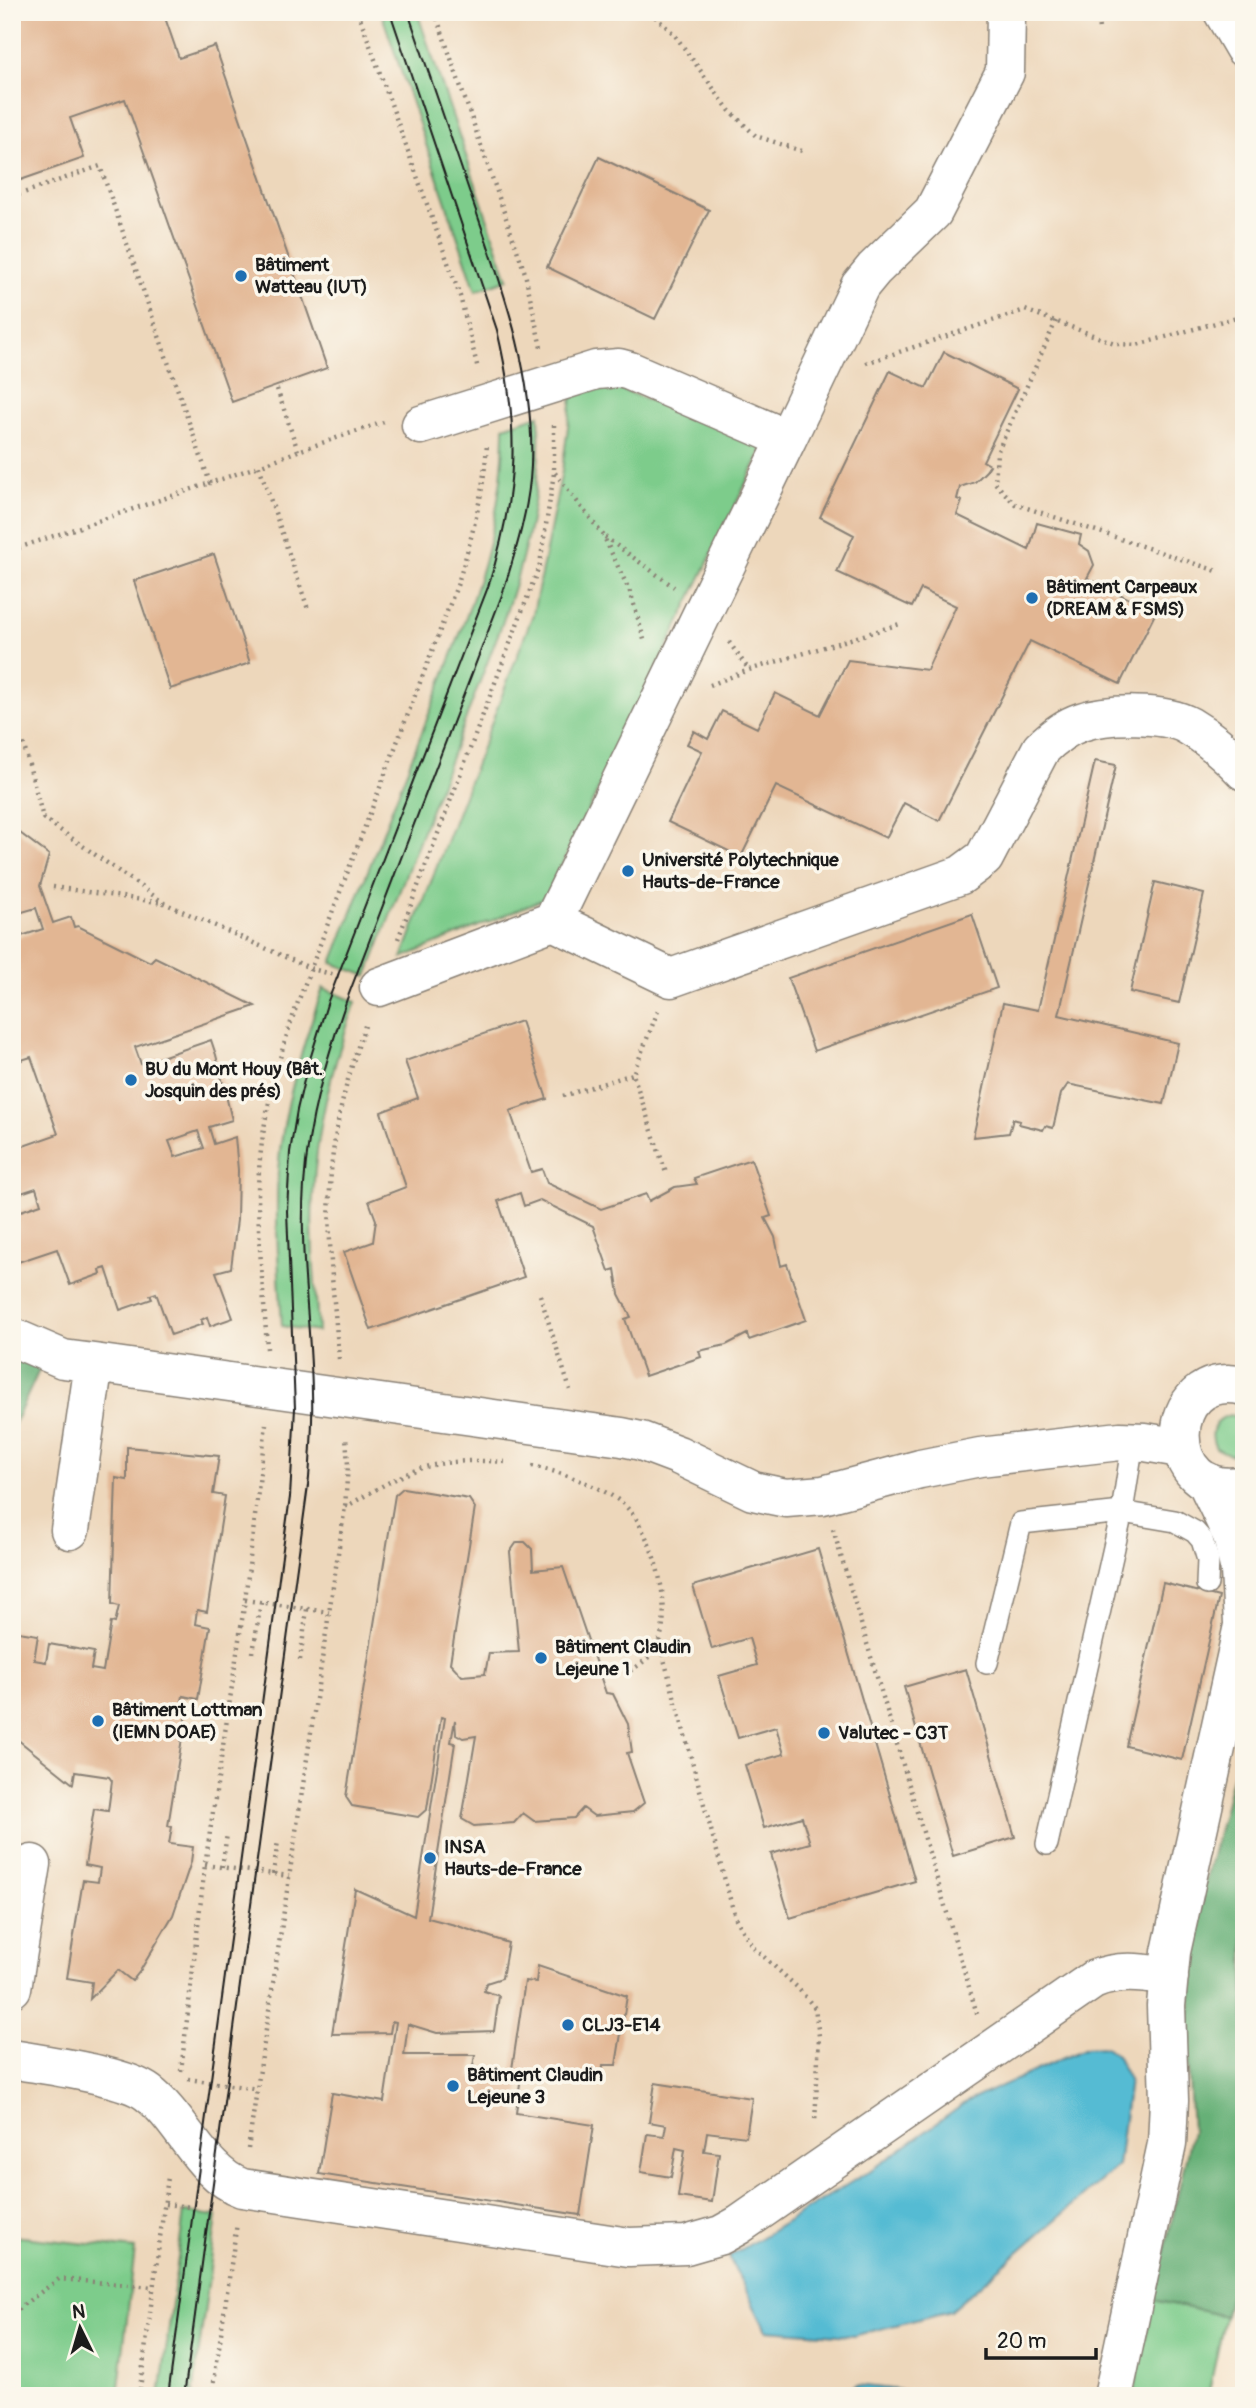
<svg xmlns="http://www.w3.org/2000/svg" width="1256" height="2408" viewBox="0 0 1256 2408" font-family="Pangolin,sans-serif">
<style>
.built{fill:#edd7bb}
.green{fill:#7dcc8b;stroke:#4c7454;stroke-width:2}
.forest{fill:#66b077;stroke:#41664a;stroke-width:2}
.water{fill:#55bbd3;stroke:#386c78;stroke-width:2}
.building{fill:#e2b693;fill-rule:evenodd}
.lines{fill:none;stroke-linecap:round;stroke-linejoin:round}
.lane-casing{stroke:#898075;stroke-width:24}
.street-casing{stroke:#898075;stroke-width:41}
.path{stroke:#898075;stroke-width:4.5;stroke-dasharray:2 5;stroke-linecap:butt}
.lane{stroke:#fff;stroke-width:21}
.street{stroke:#fff;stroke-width:38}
.tram{stroke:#1c1c1c;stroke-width:2}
.poi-dot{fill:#1f6fb2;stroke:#fbf7ec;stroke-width:2.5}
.labels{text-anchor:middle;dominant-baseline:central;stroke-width:7;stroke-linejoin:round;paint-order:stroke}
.poi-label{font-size:19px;font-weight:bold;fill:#1c1c1c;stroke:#fbf7ec;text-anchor:start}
</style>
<rect width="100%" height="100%" fill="#fbf7ec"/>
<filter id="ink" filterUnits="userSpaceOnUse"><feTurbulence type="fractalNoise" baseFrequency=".0143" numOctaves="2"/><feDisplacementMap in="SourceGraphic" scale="14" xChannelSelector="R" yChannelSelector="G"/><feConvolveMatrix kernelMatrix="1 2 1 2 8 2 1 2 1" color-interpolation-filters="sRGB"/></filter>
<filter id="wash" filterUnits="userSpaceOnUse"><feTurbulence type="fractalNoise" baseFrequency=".00686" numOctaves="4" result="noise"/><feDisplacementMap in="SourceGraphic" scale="28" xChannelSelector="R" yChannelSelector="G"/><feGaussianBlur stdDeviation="1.57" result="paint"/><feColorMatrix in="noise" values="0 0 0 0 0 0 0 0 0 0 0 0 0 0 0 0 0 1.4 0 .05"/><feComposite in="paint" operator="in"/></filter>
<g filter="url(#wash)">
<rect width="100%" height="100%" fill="#f6e5ce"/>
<path class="built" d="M 12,12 L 1244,12 L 1244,1731 L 1201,1899 L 1187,2044 L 1192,2131 L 1133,2396 L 12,2396 Z"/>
<path class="green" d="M 381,12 L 417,12 L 508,279 L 476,291 Z
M 602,383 L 766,442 L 546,898 L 402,958 L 533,614 L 562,471 L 572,397 Z
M 539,415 C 542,491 526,554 502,624 L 367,976 L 332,963 C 364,882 395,801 427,719 C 464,624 505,531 504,427 Z
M 323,988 L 356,1002 C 332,1064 316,1130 313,1197 C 310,1242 316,1287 318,1332 L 282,1326 C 279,1274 275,1222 278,1170 C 283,1108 302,1047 323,988 Z
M 1230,1415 L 1244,1420 L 1244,1451 L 1230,1455 L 1216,1448 C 1208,1433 1214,1419 1230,1415 Z
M 184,2212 L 217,2216 L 193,2396 L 160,2396 Z
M 12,2236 L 135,2249 L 118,2396 L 12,2396 Z
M 1154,2300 L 1225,2316 L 1208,2396 L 1133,2396 Z"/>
<path class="forest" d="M 12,1349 L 42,1364 L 12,1429 Z
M 1244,1731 L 1244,2233 L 1225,2316 L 1154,2300 L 1192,2131 L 1187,2044 L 1201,1899 Z"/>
<path class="water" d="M 1106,2047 L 1116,2055 L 1129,2080 L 1118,2166 L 950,2311 L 853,2336 L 766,2330 L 729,2257 L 876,2167 L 968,2101 L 1086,2048 Z
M 857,2385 L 950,2396 L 837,2396 Z"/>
<g id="blocks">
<path class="building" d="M 12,12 L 163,12 L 179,58 L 215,46 L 327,368 L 232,402 L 125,99 L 70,118 L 84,158 L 12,183 L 12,26 L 16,25 Z
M 599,157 L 709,210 L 655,319 L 547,267 Z
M 944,352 L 1018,389 L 983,461 L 990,465 L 986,471 L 975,482 L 960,487 L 957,499 L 962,501 L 957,515 L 1029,550 L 1037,523 L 1081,535 L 1079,544 L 1089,551 L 1094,565 L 1087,578 L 1156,612 L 1120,684 L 1030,641 L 939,821 L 904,803 L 886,838 L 776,786 L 741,857 L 668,822 L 702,751 L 687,744 L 694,731 L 708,739 L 722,711 L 757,728 L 775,693 L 820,715 L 848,660 L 927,670 L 956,606 L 921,589 L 912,607 L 837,572 L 854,535 L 820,517 L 890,371 L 926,388 Z
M 214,554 L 250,663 L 170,689 L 134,581 Z
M 1095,761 L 1116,765 L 1059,1015 L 1178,1043 L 1164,1104 L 1068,1084 L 1061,1094 L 1053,1128 L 1045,1126 L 1043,1130 L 1019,1124 L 1020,1121 L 1013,1119 L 1009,1133 L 973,1137 L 1003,1003 L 1038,1010 Z
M 12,827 L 49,855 L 40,886 L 53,923 L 71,917 L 74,927 L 78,926 L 150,962 L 155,957 L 255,1006 L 135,1047 L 141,1064 L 211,1040 L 216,1055 L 232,1120 L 209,1127 L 214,1144 L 235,1137 L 238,1170 L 237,1220 L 231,1268 L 216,1272 L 233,1318 L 210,1326 L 207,1317 L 201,1320 L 203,1324 L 171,1335 L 156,1293 L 150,1295 L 152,1299 L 120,1310 L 106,1268 L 100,1270 L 101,1274 L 70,1285 L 57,1249 L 12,1264 L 12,1214 L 41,1204 L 36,1188 L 12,1196 L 12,1150 L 58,1134 L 31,1057 L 12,1063 L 12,939 L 43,929 L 36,908 L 12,915 ZM 198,1131 L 204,1148 L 175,1157 L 169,1141 Z
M 1155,882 L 1204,894 L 1179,1003 L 1130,992 Z
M 972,914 L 997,988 L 814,1051 L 788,978 Z
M 521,1021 L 547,1099 L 510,1111 L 531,1172 L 542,1169 L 547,1183 L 601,1209 L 646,1194 L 649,1201 L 675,1187 L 697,1184 L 694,1178 L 751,1159 L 771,1216 L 765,1218 L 775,1237 L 781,1266 L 787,1264 L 806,1320 L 749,1340 L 747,1334 L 726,1345 L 699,1351 L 701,1357 L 645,1376 L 625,1319 L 631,1317 L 619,1294 L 615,1269 L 609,1271 L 593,1226 L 540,1200 L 524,1206 L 520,1193 L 498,1201 L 524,1277 L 371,1330 L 344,1252 L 373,1242 L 376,1220 L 369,1201 L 406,1187 L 381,1112 L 418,1098 L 405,1061 Z
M 127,1447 L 219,1456 L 213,1494 L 225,1496 L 207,1612 L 197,1610 L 195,1624 L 210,1627 L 198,1699 L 183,1696 L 181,1706 L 187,1707 L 168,1826 L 172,1827 L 169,1844 L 193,1847 L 191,1862 L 173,1915 L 140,1971 L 132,1981 L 118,1970 L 90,1999 L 92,1982 L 67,1978 L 83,1880 L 98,1882 L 100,1868 L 85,1865 L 94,1809 L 108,1811 L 112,1781 L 109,1777 L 75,1772 L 73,1784 L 12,1735 L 12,1631 L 38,1635 L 34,1660 L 46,1662 L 49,1644 L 94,1652 L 91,1669 L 103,1671 L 111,1622 L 115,1623 L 119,1606 L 112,1604 L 116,1478 L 127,1480 Z
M 403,1488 L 469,1499 L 475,1508 L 450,1663 L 462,1676 L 485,1674 L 489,1653 L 519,1652 L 510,1552 L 517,1542 L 525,1542 L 532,1549 L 533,1570 L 563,1567 L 606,1693 L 613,1694 L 628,1724 L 632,1752 L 627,1753 L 644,1803 L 633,1812 L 594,1816 L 583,1808 L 574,1818 L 534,1821 L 523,1813 L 514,1823 L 474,1826 L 462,1819 L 476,1736 L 463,1738 L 456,1734 L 455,1720 L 451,1742 L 455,1743 L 428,1918 L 455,1925 L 508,1943 L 502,1978 L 486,1983 L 484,1991 L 499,1996 L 494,2031 L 437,2033 L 408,2024 L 404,2055 L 475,2055 L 471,2078 L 511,2076 L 525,1981 L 536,1982 L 538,1966 L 627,1996 L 616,2065 L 603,2065 L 602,2075 L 521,2076 L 516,2113 L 594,2125 L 580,2215 L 319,2174 L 332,2093 L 384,2102 L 396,2022 L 392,2021 L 390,2033 L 332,2034 L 355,1889 L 414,1916 L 445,1718 L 441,1717 L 427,1809 L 418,1817 L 352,1806 L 346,1797 L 395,1495 Z
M 818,1549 L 915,1881 L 790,1918 L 771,1854 L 810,1843 L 802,1817 L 764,1828 L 745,1765 L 784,1754 L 776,1727 L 738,1738 L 719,1676 L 757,1665 L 749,1638 L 712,1649 L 693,1586 Z
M 1163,1583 L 1219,1597 L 1182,1760 L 1126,1746 Z
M 966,1669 L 1015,1837 L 953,1856 L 904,1687 Z
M 655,2083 L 752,2098 L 746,2137 L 707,2132 L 704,2151 L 719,2153 L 712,2202 L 678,2197 L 685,2150 L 676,2148 L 671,2177 L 641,2172 L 647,2134 L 664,2136 L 666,2125 L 649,2122 Z"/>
</g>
</g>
<g filter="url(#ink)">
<use href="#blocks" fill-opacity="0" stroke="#898075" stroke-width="2"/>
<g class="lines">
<defs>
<path id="lane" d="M 987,1663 L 1021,1523 L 1122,1512 L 1175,1521 L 1195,1532 L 1202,1540 L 1208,1560 L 1207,1584
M 1047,1844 L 1122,1512 L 1133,1441"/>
<path id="street" d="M 1223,12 L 1244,48
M 421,425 L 596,370 L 619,368 L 630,371 L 787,439 L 860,286 L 874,269 L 933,212 L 1005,72 L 1006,12
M 553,921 L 671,978 L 961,875 L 984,858 L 1041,749 C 1052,738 1066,727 1081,722 C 1107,713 1165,712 1189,726 C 1208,737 1229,755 1244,771
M 379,987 L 553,921 L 787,439
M 12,1337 L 63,1359 L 94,1363
M 1244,1386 C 1160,1366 1159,1504 1244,1485
M 1206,1481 L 1232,1535 L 1240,1571 L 1243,1623
M 70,1530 L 94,1363 L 622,1437 L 641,1441 L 678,1455 L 753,1491 L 786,1498 L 823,1495 L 920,1469 L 980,1457 L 1120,1441 L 1145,1442 L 1180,1448
M 12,1988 L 32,1864
M 12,2059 C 44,2065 125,2075 148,2093 C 182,2119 202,2174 242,2188 L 629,2247 L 686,2245 L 721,2235 L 739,2225 L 1093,1980 C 1119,1969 1142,1973 1169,1977
M 1113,2396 L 1167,2144 L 1169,2100 L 1166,2006 L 1171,1952 L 1244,1621"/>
</defs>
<use href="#lane" class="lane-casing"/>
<use href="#street" class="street-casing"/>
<path class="path" d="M 358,12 L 460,296 L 478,369
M 435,12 L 525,273 L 541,348
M 650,12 L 674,34 L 729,110 L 756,136 L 802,151
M 1097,12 L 1099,29
M 198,14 L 204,12
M 12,197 L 100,166 L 210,483 L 259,466
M 1056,321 L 997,453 L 995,483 L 1015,504 L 1217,571
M 866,363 L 1025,310 L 1117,344 L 1137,345 L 1244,315
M 277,389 L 298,451 L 384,422
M 298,451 L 259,466 L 309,612
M 555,473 L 603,535 L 631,594 L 645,643
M 605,537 L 674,587
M 12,550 L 210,483
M 729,642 L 749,670
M 710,685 L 749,670 L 903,623
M 12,736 L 23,742 L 43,818 L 164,903 L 312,969 L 343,977
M 53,887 L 163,903
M 398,939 L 540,564 L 554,473 L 554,422
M 658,1011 L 633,1074 L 666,1173
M 563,1096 L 633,1074
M 540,1295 L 570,1390
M 267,1349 C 264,1296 258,1242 258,1189 C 260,1125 277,1061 298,1002 L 458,583 C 472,537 484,492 487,444
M 339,1359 C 334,1297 326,1235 331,1172 C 335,1121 349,1071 366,1023
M 532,1466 C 558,1471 601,1486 622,1503 C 651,1526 675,1608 658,1643 C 651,1659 638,1666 623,1675
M 345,1507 C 369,1494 393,1478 419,1469 C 445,1460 479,1460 506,1462
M 833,1529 L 977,2014
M 245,1600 L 329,1612
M 659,1641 L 735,1917 L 752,1946 L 797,1987 L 815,2008 L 819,2036 L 815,2124
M 253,1653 L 261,1602
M 300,1660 L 307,1609
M 205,1865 L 289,1876
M 222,1867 L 227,1834
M 273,1874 L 278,1841
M 181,2071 L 205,1865 L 245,1600 L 266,1424
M 188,2079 L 257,2089
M 248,2149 L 345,1507 L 348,1465 L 346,1437
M 165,2204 L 199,2208
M 12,2313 L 59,2279 L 153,2287
M 139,2396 L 168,2177
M 212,2396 L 237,2223"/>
<use href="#lane" class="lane"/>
<use href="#street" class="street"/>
<path class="tram" d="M 168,2396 L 290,1497 L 295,1408 L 287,1211 L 290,1152 L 297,1110 L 306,1072 L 328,1001 L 488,587 C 518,493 520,426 497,330 L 390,12
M 184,2396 L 309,1478 C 311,1450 313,1421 312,1393 C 311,1324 299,1254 304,1185 C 308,1120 326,1060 347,999 L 502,595 C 515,553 529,511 531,466 C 535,376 504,292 475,208 C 453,143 430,78 408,12"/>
</g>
</g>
<g class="poi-dot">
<circle cx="241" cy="276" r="7"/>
<circle cx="1032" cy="598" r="7"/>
<circle cx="628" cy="871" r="7"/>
<circle cx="131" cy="1080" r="7"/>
<circle cx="541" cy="1658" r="7"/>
<circle cx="98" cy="1721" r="7"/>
<circle cx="824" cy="1733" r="7"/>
<circle cx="430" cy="1858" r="7"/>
<circle cx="568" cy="2025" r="7"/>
<circle cx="453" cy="2086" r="7"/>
</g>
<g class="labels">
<g class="poi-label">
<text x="255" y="265">Bâtiment<tspan x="255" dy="22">Watteau (IUT)</tspan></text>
<text x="1046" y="587">Bâtiment Carpeaux<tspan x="1046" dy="22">(DREAM &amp; FSMS)</tspan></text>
<text x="642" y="860">Université Polytechnique<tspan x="642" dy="22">Hauts-de-France</tspan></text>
<text x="145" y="1069">BU du Mont Houy (Bât.<tspan x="145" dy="22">Josquin des prés)</tspan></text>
<text x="555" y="1647">Bâtiment Claudin<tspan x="555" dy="22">Lejeune 1</tspan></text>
<text x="112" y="1710">Bâtiment Lottman<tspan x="112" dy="22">(IEMN DOAE)</tspan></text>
<text x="838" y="1733">Valutec - C3T</text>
<text x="444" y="1847">INSA<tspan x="444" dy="22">Hauts-de-France</tspan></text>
<text x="582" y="2025">CLJ3-E14</text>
<text x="467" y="2075">Bâtiment Claudin<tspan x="467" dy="22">Lejeune 3</tspan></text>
</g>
</g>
<rect width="1256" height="2408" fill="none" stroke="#fbf7ec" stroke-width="42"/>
<g transform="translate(80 2328) rotate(355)" stroke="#fbf7ec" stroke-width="5" paint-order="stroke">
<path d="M0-5L12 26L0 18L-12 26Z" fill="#1c1c1c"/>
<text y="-10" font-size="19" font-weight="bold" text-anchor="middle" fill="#1c1c1c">N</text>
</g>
<path d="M986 2348v10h110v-10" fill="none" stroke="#1c1c1c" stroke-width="3.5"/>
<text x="997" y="2348" font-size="21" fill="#1c1c1c" stroke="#fbf7ec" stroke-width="5" paint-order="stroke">20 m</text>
</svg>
